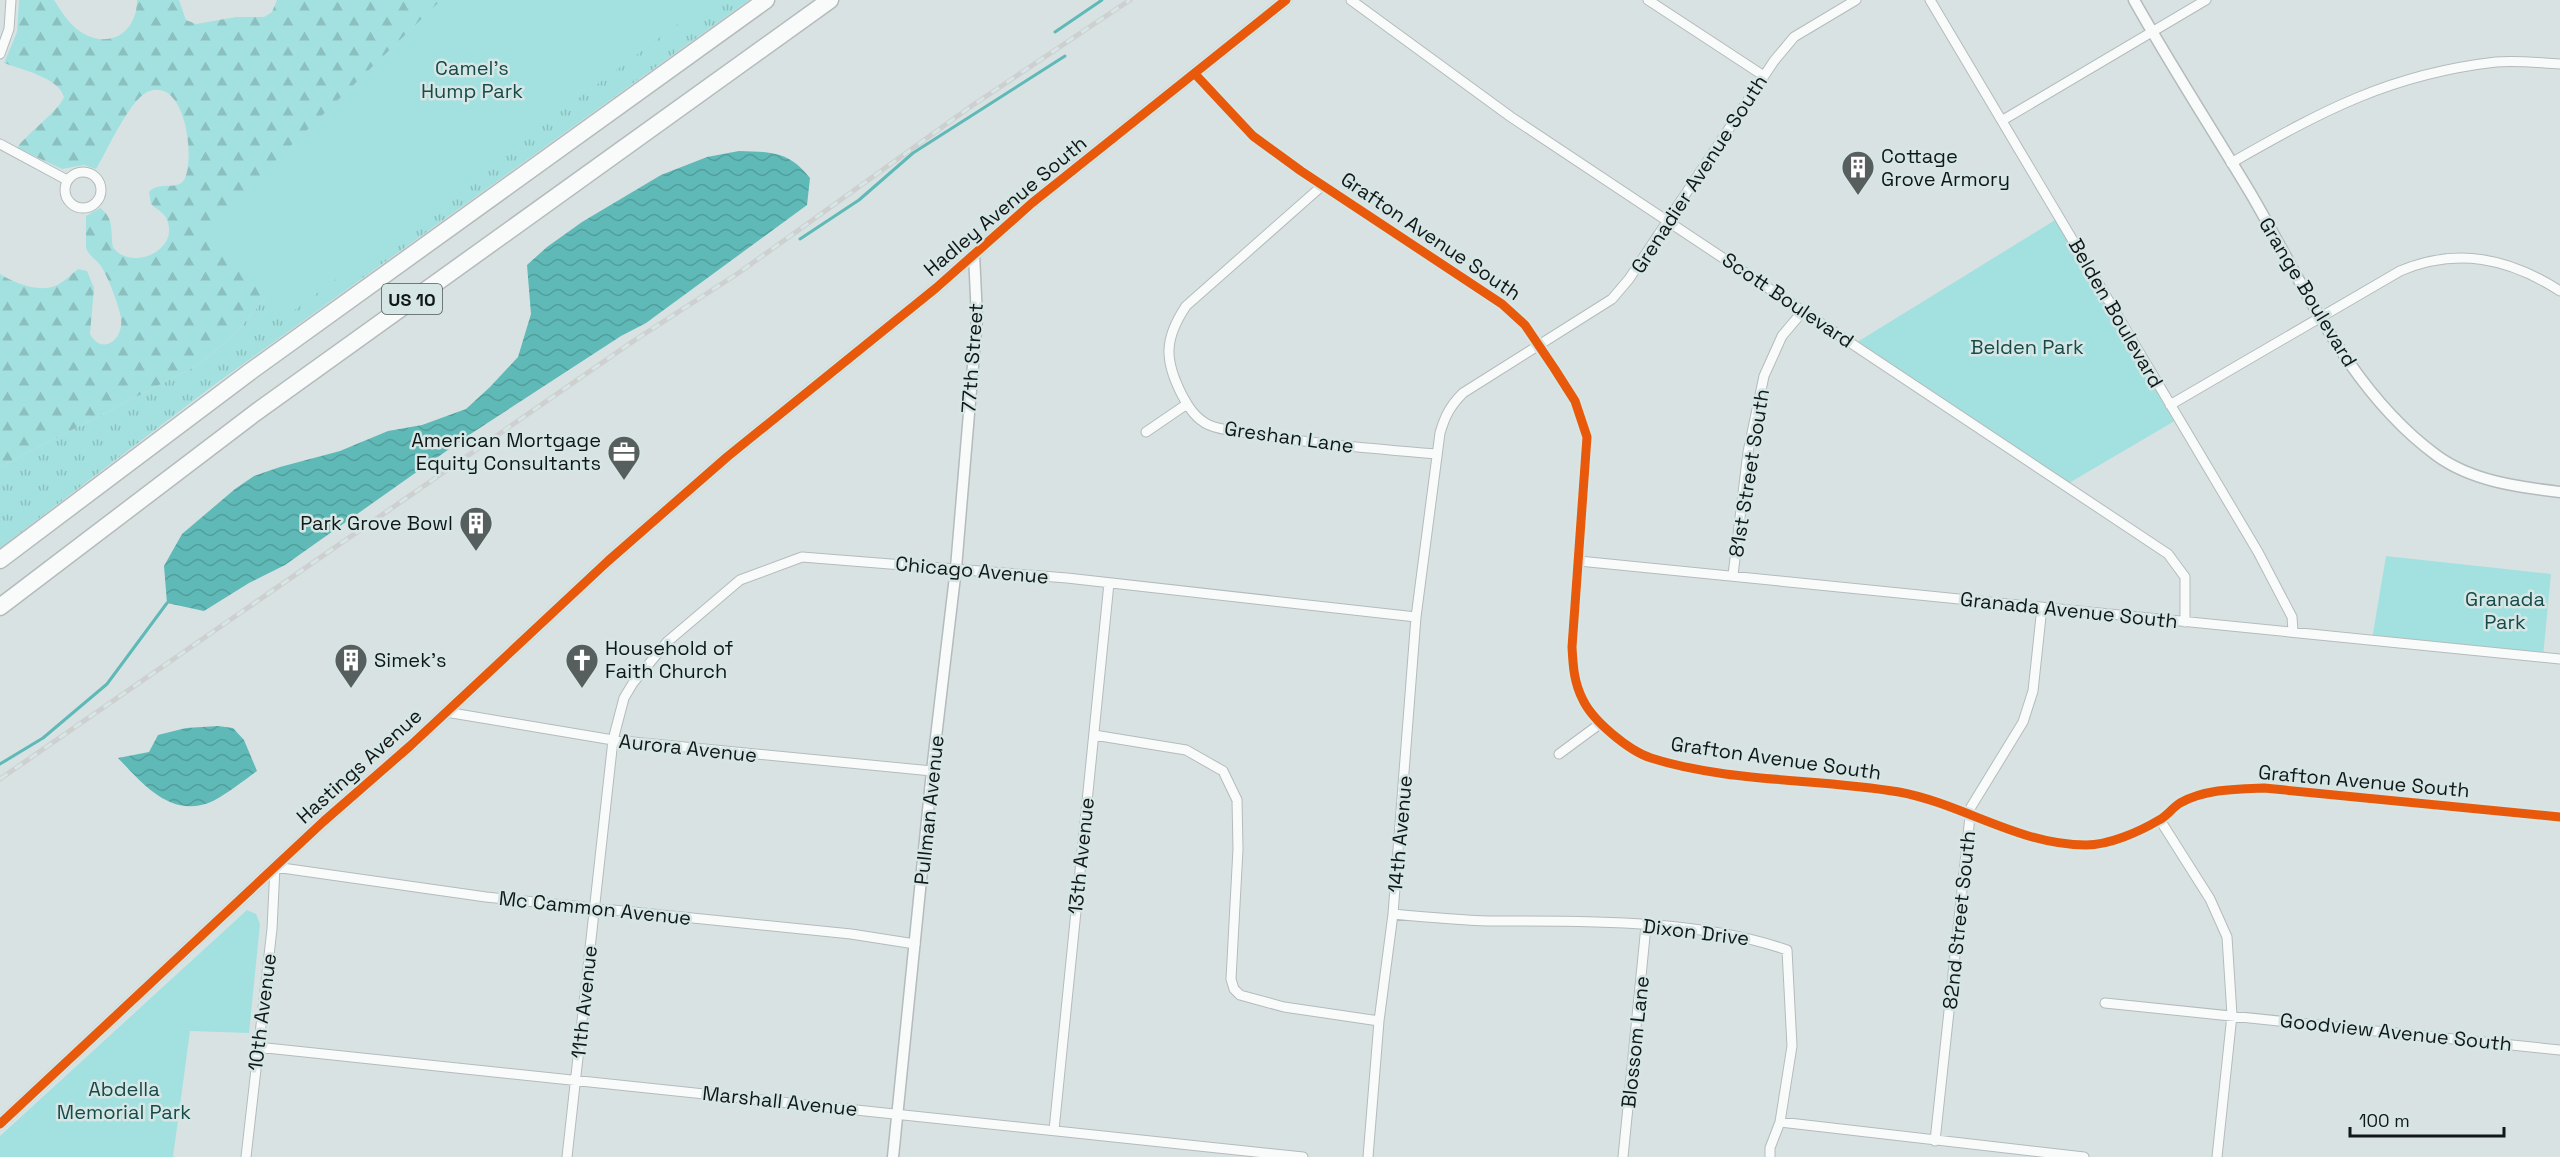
<svg xmlns="http://www.w3.org/2000/svg" width="2560" height="1157" viewBox="0 0 2560 1157" font-family="'Space Grotesk',sans-serif">
<style>
.grass{fill:url(#grass-tufts)}
.forest{fill:url(#forest-firs)}
.park{fill:#a3e1e0}
.water{fill:url(#water-waves)}
.lines{fill:none;stroke-linecap:round;stroke-linejoin:round}
.stream{stroke:#5eb9b7;stroke-width:3}
.minor-casing{stroke:#b4bbba;stroke-width:11}
.tertiary-casing{stroke:#b4bbba;stroke-width:13}
.motorway-casing{stroke:#b4bbba;stroke-width:19}
.minor{stroke:#f9fbfb;stroke-width:9}
.tertiary{stroke:#f9fbfb;stroke-width:10}
.motorway{stroke:#f9fbfb;stroke-width:16}
.rail-casing{stroke:#ced0d0;stroke-width:5}
.rail{stroke:#d5e6e5;stroke-width:3;stroke-dasharray:9;stroke-linecap:butt}
.cycleway-casing{stroke:#d5e6e5;stroke-width:13}
.cycleway{stroke:#e8590c;stroke-width:9}
.labels{text-anchor:middle;dominant-baseline:central;stroke-width:5;stroke-linejoin:round;paint-order:stroke}
.shield{fill:#d5e6e5;stroke:#4c5555;stroke-width:1.5}
.shield-label{font-size:18px;font-weight:bold;fill:#111717}
.park-label{font-size:20px;fill:#174b4a;stroke:#d5e6e5}
.poi-label{font-size:20px;fill:#111717;stroke:#d5e6e5;text-anchor:start}
.street-label{font-size:20px;fill:#111717;stroke:#d5e6e5}
</style>
<defs>
<pattern id="grass-tufts" width="24" height="20" patternUnits="userSpaceOnUse" patternTransform="scale(1.5)"><rect width="24" height="20" fill="#a3e1e0"/><path d="M3 7l-1-3M5 7V3M7 7l1-3M15 17l-1-3M17 17v-4M19 17l1-3" fill="none" stroke="#8bc0bf"/></pattern>
<pattern id="forest-firs" width="22" height="20" patternUnits="userSpaceOnUse" patternTransform="scale(1.5)"><rect width="22" height="20" fill="#a3e1e0"/><path d="M5 1l3.5 6h-7zM16 11l3.5 6h-7z" fill="#8bc0bf"/></pattern>
<pattern id="water-waves" width="16" height="10" patternUnits="userSpaceOnUse" patternTransform="scale(1.5)"><rect width="16" height="10" fill="#5eb9b7"/><path d="M0 5q4-4 8 0t8 0" fill="none" stroke="#519e9d"/></pattern>
</defs>
<rect width="100%" height="100%" fill="#d9e2e2"/>
<path class="grass" d="M 493,0 L 749,0 L 214,385 L 0,548 L 0,467 L 198,365 L 232,337 L 273,289 Z"/>
<path class="forest" d="M 19,0 L 54,0 C 61,11 68,22 78,30 C 107,51 137,34 137,0 L 179,0 L 186,20 L 196,24 L 236,17 L 264,17 L 272,12 L 277,0 L 493,0 L 273,289 L 232,337 L 198,365 L 0,467 L 0,274 C 16,284 42,294 59,284 C 66,280 71,274 78,269 L 87,271 L 94,288 L 90,334 C 102,356 124,340 121,318 C 119,305 108,277 101,266 C 96,259 89,256 86,248 L 86,216 L 100,208 C 115,219 110,231 113,247 C 130,272 180,251 167,220 C 165,213 156,209 151,204 L 149,192 C 159,180 179,192 185,178 C 195,156 185,75 147,92 C 129,101 107,151 96,169 L 84,165 L 62,169 L 17,148 C 28,132 58,112 64,97 C 58,77 22,70 4,63 L 17,32 Z"/>
<path class="park" d="M 441,0 L 710,0 L 284,318 L 208,226 Z
M 2060,217 L 2178,419 L 2064,486 L 1854,344 Z
M 2386,556 L 2551,574 L 2543,657 L 2372,639 Z
M 247,910 L 256,914 L 260,924 L 249,1033 L 190,1031 L 173,1157 L 0,1157 L 0,1136 Z"/>
<path class="water" d="M 739,151 C 772,152 789,151 810,178 L 807,205 L 646,323 L 621,336 L 469,435 L 285,565 L 249,583 L 204,611 L 167,603 L 164,566 L 182,534 L 235,489 L 254,476 L 280,467 L 340,451 L 388,431 L 422,425 L 466,409 L 490,387 L 518,357 L 531,314 L 527,265 L 547,247 L 582,222 L 661,175 L 707,157 Z
M 218,726 L 233,728 L 244,740 L 257,771 C 243,781 228,793 213,801 C 172,820 143,784 118,758 L 149,752 L 158,735 L 186,728 Z"/>
<g class="lines">
<path class="stream" d="M 1055,32 L 1102,0
M 800,239 L 859,200 L 913,153 L 1065,56
M 0,764 L 43,738 L 107,684 L 167,603"/>
<defs>
<path id="minor" d="M 1351,0 L 1511,117 L 2168,554 L 2185,577 L 2185,622
M 1648,0 L 1764,76
M 1930,0 L 2258,552 L 2292,617 L 2293,631
M 0,54 L 9,29 L 11,0
M 1195,74 L 1253,136 L 1301,171 L 1502,304 L 1525,325 L 1554,368 L 1575,401 L 1587,437 L 1572,647 C 1573,666 1574,683 1583,700 C 1593,721 1629,751 1651,758 C 1730,783 1817,778 1899,792 C 1963,804 2019,845 2086,845 C 2109,845 2139,832 2159,820 C 2167,816 2172,808 2180,803 C 2205,789 2236,789 2264,788 L 2560,817
M 2003,120 L 2206,0
M 0,144 L 67,180
M 2231,163 C 2322,111 2390,74 2496,62 C 2516,60 2539,63 2560,64
M65 190a18 18 0 1 1 36 0a18 18 0 1 1-36 0Z
M 1323,185 L 1186,306 C 1164,339 1164,360 1182,395 C 1189,408 1196,419 1209,425 C 1222,431 1240,431 1254,434 C 1315,444 1376,449 1437,454
M 2170,405 L 2400,271 C 2457,247 2509,258 2560,291
M 1146,432 L 1187,404
M 1579,561 L 2560,659
M 1733,575 L 1748,452 L 1764,376 L 1782,336 L 1803,311
M 446,712 L 613,740 L 932,771
M 1094,735 L 1186,750 L 1223,771 L 1237,800 L 1238,849 L 1231,979 L 1234,989 L 1240,995 L 1284,1007 L 1379,1021
M 1559,754 L 1601,723
M 2160,820 L 2210,899 L 2227,937 L 2232,1015 L 2217,1157
M 1393,914 C 1425,917 1457,920 1489,921 C 1582,921 1699,919 1787,950 L 1792,1046 L 1780,1122 L 1770,1148 L 1770,1157
M 2105,1003 L 2560,1050
M 257,1047 L 1303,1157
M 1780,1122 L 2084,1157
M 1054,1130 L 1109,583
M 1935,1141 L 1971,807 L 2023,722 L 2033,691 L 2042,607
M 246,1157 L 272,929 L 275,867 L 486,897 L 851,934 L 915,944
M 567,1157 L 613,740 L 624,698 L 633,683 L 667,642 L 740,580 L 802,557 L 1067,578 L 1416,617
M 1368,1157 L 1379,1021 L 1393,914 L 1416,617 L 1440,433 C 1445,416 1450,406 1463,393 L 1612,299 L 1629,279 L 1774,61 L 1794,37 L 1856,0
M 1623,1157 L 1646,926"/>
<path id="tertiary" d="M 2134,0 C 2171,66 2212,129 2251,194 C 2304,285 2349,391 2436,455 C 2471,481 2518,487 2560,492
M 0,1124 L 324,821 L 410,746 L 608,561 L 727,457 L 936,288 L 1032,203 L 1286,0
M 893,1157 L 932,771 L 956,568 L 977,318 L 974,254"/>
<path id="motorway" d="M 0,560 L 251,371 L 766,0
M 0,607 L 255,413 L 830,0"/>
</defs>
<use href="#minor" class="minor-casing"/>
<use href="#tertiary" class="tertiary-casing"/>
<use href="#motorway" class="motorway-casing"/>
<use href="#minor" class="minor"/>
<use href="#tertiary" class="tertiary"/>
<use href="#motorway" class="motorway"/>
<defs>
<path id="rail" d="M 0,779 L 635,340 L 740,272 L 973,105 L 1130,0"/>
</defs>
<use href="#rail" class="rail-casing"/>
<use href="#rail" class="rail"/>
<defs>
<path id="cycleway" d="M 1195,74 L 1253,136 L 1301,171 L 1502,304 L 1525,325 L 1554,368 L 1575,401 L 1587,437 L 1572,647 C 1573,666 1574,683 1583,700 C 1593,721 1629,751 1651,758 C 1730,783 1817,778 1899,792 C 1963,804 2019,845 2086,845 C 2109,845 2139,832 2159,820 C 2167,816 2172,808 2180,803 C 2205,789 2236,789 2264,788 L 2560,817
M 0,1124 L 324,821 L 410,746 L 608,561 L 727,457 L 936,288 L 1032,203 L 1286,0"/>
</defs>
<use href="#cycleway" class="cycleway-casing"/>
<use href="#cycleway" class="cycleway"/>
</g>
<defs>
<symbol id="building-pin" viewBox="-11 -11 22 30"><path d="M0 17L-7.5 6A9.5 9.5 0 1 1 7.5 6Z" fill="#575e5e" stroke="#d5e6e5"/><path d="M-4-6H4V6H1V3H-1V6H-4ZM-2.5-4.3h1.7v1.8h-1.7ZM.8-4.3h1.7v1.8H.8ZM-2.5-1h1.7V.8h-1.7ZM.8-1h1.7V.8H.8Z" fill="#fff"/></symbol>
<symbol id="office-pin" viewBox="-11 -11 22 30"><path d="M0 17L-7.5 6A9.5 9.5 0 1 1 7.5 6Z" fill="#575e5e" stroke="#d5e6e5"/><path d="M-6-3h4V-5.5h4V-3h4V5H-6ZM-1-4.5V-3h2v-1.5ZM-6 0V1H6V0Z" fill="#fff"/></symbol>
<symbol id="church-pin" viewBox="-11 -11 22 30"><path d="M0 17L-7.5 6A9.5 9.5 0 1 1 7.5 6Z" fill="#575e5e" stroke="#d5e6e5"/><path d="M-1.2-6h2.4v3.5h3.3v2.4h-3.3V6h-2.4V-.1h-3.3v-2.4h3.3Z" fill="#fff"/></symbol>
</defs>
<g fill-rule="evenodd">
<use href="#building-pin" x="1839" y="148" width="38" height="52"/>
<use href="#office-pin" x="605" y="433" width="38" height="52"/>
<use href="#building-pin" x="457" y="504" width="38" height="52"/>
<use href="#building-pin" x="332" y="641" width="38" height="52"/>
<use href="#church-pin" x="563" y="641" width="38" height="52"/>
</g>
<g class="labels">
<rect class="shield" x="382" y="284" width="60" height="30" rx="4.5"/>
<g class="shield-label">
<text x="412" y="299">US 10</text>
</g>
<g class="park-label">
<text x="472" y="68">Camel's<tspan x="472" dy="23">Hump Park</tspan></text>
<text x="2027" y="347">Belden Park</text>
<text x="2505" y="599">Granada<tspan x="2505" dy="23">Park</tspan></text>
<text x="124" y="1089">Abdella<tspan x="124" dy="23">Memorial Park</tspan></text>
</g>
<g class="poi-label">
<text x="1881" y="156">Cottage<tspan x="1881" dy="23">Grove Armory</tspan></text>
<text x="601" y="440" text-anchor="end">American Mortgage<tspan x="601" dy="23">Equity Consultants</tspan></text>
<text x="453" y="523" text-anchor="end">Park Grove Bowl</text>
<text x="605" y="648">Household of<tspan x="605" dy="23">Faith Church</tspan></text>
<text x="374" y="660">Simek's</text>
</g>
<g class="street-label">
<text transform="translate(1699 174) rotate(-57)">Grenadier Avenue South</text>
<text transform="translate(1005 206) rotate(-40)">Hadley Avenue South</text>
<text transform="translate(1431 236) rotate(34)">Grafton Avenue South</text>
<text transform="translate(2308 292) rotate(59)">Grange Boulevard</text>
<text transform="translate(1788 300) rotate(34)">Scott Boulevard</text>
<text transform="translate(2116 313) rotate(60)">Belden Boulevard</text>
<text transform="translate(972 358) rotate(-86)">77th Street</text>
<text transform="translate(1289 437) rotate(8)">Greshan Lane</text>
<text transform="translate(1749 473) rotate(-81)">81st Street South</text>
<text transform="translate(972 570) rotate(5)">Chicago Avenue</text>
<text transform="translate(2069 610) rotate(6)">Granada Avenue South</text>
<text transform="translate(688 748) rotate(6)">Aurora Avenue</text>
<text transform="translate(1776 758) rotate(8)">Grafton Avenue South</text>
<text transform="translate(359 766) rotate(-42)">Hastings Avenue</text>
<text transform="translate(2364 781) rotate(5)">Grafton Avenue South</text>
<text transform="translate(929 810) rotate(-84)">Pullman Avenue</text>
<text transform="translate(1400 834) rotate(-85)">14th Avenue</text>
<text transform="translate(1081 856) rotate(-84)">13th Avenue</text>
<text transform="translate(595 908) rotate(6)">Mc Cammon Avenue</text>
<text transform="translate(1959 920) rotate(-84)">82nd Street South</text>
<text transform="translate(1696 932) rotate(7)">Dixon Drive</text>
<text transform="translate(584 1002) rotate(-84)">11th Avenue</text>
<text transform="translate(262 1012) rotate(-83)">10th Avenue</text>
<text transform="translate(2396 1032) rotate(6)">Goodview Avenue South</text>
<text transform="translate(1635 1042) rotate(-84)">Blossom Lane</text>
<text transform="translate(780 1101) rotate(6)">Marshall Avenue</text>
</g>
</g>
<path d="M2350 1127v9h154v-9" fill="none" stroke="#111717" stroke-width="3"/>
<text x="2359" y="1127" font-size="18" fill="#111717" stroke="#d5e6e5" stroke-width="4.5" paint-order="stroke">100 m</text>
</svg>
